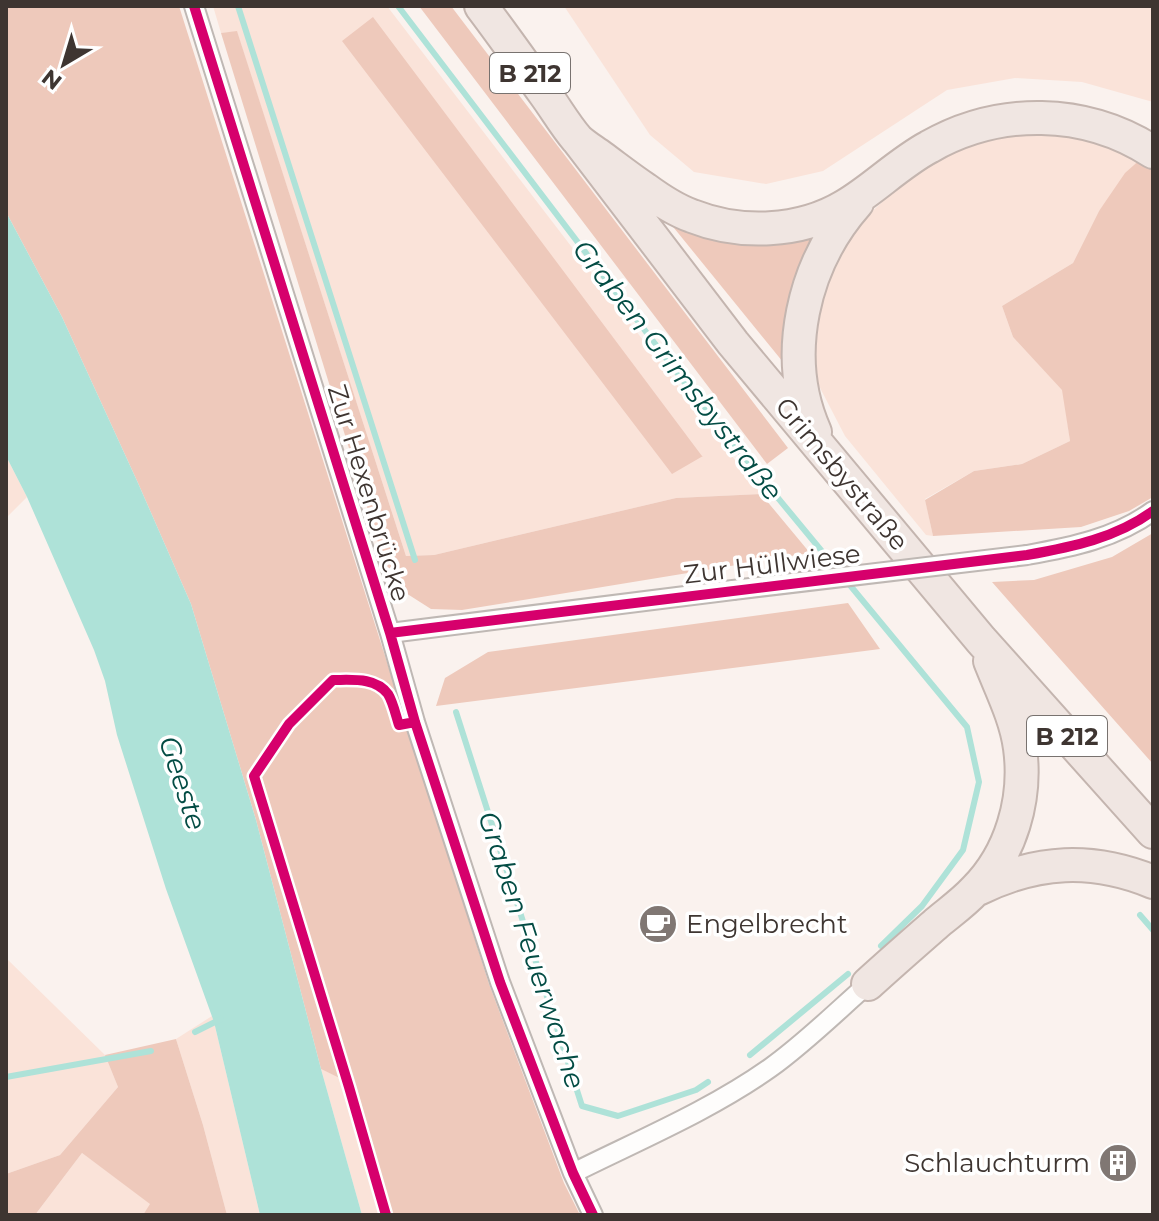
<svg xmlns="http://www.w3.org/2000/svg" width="1159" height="1221" viewBox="0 0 1159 1221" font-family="Montserrat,sans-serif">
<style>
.green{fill:#fae3d9}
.forest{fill:#eec9bb}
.water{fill:#aee2d8}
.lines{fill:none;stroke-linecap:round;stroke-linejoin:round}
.stream{stroke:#aee2d8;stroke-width:6}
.minor-casing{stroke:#bfb8b4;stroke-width:22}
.trunk-casing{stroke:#c4b5af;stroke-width:36}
.minor{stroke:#fefdfc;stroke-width:18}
.trunk{stroke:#f0e6e2;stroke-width:32}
.minor-bridge-casing{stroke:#bfb8b4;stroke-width:22;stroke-linecap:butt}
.minor-bridge{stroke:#fefdfc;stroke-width:18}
.cycleway-casing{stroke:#fff;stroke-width:15}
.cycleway{stroke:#d6006c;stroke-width:10}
.labels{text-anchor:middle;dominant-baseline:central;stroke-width:7;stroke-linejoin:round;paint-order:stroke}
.shield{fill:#fff;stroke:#78726f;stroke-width:2}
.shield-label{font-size:24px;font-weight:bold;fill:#3e3531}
.street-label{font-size:26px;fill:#3e3531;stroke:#fff}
.poi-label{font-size:26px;fill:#3e3531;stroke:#fff;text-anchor:start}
.water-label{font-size:28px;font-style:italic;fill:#034c44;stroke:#fff}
</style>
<rect width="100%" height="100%" fill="#faf2ee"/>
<path class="green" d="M 213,6 L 387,6 L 761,494 L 676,498 L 434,555 L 406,556 L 237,32 L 221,33 Z
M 564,6 L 1153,6 L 1153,102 L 1082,82 L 1015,78 L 947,90 L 823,171 L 766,184 L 694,172 L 650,135 Z
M 1024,126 L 1077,131 L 1143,157 L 1099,211 L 1073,263 L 1002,306 L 1013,337 L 1063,390 L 1070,441 L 1022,464 L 974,471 L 925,499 L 933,536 L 926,535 L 845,436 L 818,384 L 812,333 L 821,277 L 846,235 L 925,163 L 970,139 Z
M 6,456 L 27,497 L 6,518 Z
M 6,958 L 105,1055 L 118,1087 L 60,1155 L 6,1174 Z
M 212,1016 L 214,1022 L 260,1215 L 227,1215 L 203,1125 L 176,1039 Z
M 321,1069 L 343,1079 L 381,1215 L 362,1215 Z
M 82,1153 L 151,1204 L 143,1215 L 35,1215 Z"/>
<path class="forest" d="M 6,6 L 179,6 L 489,984 L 564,1183 L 580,1215 L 393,1215 L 356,1086 L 321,1069 L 256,820 L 191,604 L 138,483 L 62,317 L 6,212 Z
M 419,6 L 451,6 L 788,448 L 767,464 Z
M 373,17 L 702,456 L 703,456 L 672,474 L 342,41 Z
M 237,31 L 406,556 L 434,555 L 676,498 L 761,494 L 810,553 L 462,610 L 431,609 L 398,588 L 385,565 L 221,33 Z
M 1143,157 L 1153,164 L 1153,497 L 1129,511 L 1081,527 L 933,536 L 925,500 L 974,471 L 1022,464 L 1070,441 L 1062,390 L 1013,337 L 1002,306 L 1073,263 L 1099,211 L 1125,173 Z
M 661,212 L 829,223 L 796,378 Z
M 1153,533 L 1153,764 L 992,582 L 1034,580 L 1112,557 Z
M 848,603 L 880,649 L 436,706 L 445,678 L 488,652 Z
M 176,1039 L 203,1125 L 227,1215 L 143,1215 L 150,1204 L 82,1153 L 35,1215 L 6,1215 L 6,1174 L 60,1155 L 118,1087 L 105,1055 Z"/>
<path class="water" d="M 6,212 L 62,317 L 138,483 L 191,604 L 256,820 L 321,1069 L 362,1215 L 260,1215 L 214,1022 L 166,889 L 117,735 L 105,681 L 94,650 L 27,497 L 6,456 Z"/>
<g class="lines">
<path class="stream" d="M 238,6 L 415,560
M 398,6 L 707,412 L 967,727 L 979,782 L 963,850 L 922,906 L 881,946
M 456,712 L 582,1106 L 618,1116 L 696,1090 L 708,1082
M 1140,915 L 1153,930
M 195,1032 L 221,1019
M 750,1055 L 848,974
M 6,1077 L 151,1051"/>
<defs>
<path id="minor" d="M 194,6 L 390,633 L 415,722 L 500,982 L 573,1173 L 593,1215
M 1027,555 C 1072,547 1116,538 1153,511
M 390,633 L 733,590
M 573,1173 C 639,1140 709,1111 770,1068 C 805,1043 836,1012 868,984"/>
<path id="trunk" d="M 481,6 C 503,35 524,65 545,94 C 556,109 565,125 577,139 C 584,146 593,151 601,157 C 616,168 630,179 645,189 C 660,200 675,210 692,216 C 740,235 800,233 845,206 C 874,189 899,163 929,147 C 999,107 1085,108 1153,152
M 578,140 L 733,343 L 981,640 L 1153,832
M 815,432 C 781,356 803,264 857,203
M 978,889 C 1037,860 1092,857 1153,882
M 868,984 C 891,963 914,943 938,922 C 950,912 964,902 975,890 C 1011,854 1027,799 1020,748 C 1016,718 1001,689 990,661"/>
</defs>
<use href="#minor" class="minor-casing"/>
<use href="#trunk" class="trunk-casing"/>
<use href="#minor" class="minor"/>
<use href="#trunk" class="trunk"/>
<defs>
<path id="minor-bridge" d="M 733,590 L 1027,555"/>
</defs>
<use href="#minor-bridge" class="minor-bridge-casing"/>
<use href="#minor-bridge" class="minor-bridge"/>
<defs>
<path id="cycleway" d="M 194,6 L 390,633 L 415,722 L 500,982 L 573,1173 L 593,1215
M 390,633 L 1027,555 C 1072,547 1116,538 1153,511
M 386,1215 L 349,1087 L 254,776 L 289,724 L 333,680 C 352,680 375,677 388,694 C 393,702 396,716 399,725 L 415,722"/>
</defs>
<use href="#cycleway" class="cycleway-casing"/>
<use href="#cycleway" class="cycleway"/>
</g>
<defs>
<symbol id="cafe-disc" viewBox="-11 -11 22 22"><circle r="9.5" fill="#807773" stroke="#fff"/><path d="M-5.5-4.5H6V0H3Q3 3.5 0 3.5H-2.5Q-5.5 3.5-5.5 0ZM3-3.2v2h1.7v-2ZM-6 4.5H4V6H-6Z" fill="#fff"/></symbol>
<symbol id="building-disc" viewBox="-11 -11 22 22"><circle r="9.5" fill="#807773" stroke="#fff"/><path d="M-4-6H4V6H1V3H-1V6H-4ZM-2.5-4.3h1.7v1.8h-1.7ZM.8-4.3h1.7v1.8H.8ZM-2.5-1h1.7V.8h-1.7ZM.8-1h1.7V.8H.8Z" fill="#fff"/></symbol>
</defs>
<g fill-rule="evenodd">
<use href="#cafe-disc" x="636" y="902" width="44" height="44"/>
<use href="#building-disc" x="1096" y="1141" width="44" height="44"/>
</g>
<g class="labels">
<g class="shield">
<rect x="490" y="53" width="80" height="40" rx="6"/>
<rect x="1027" y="716" width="80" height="40" rx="6"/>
</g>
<g class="shield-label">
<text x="530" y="73">B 212</text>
<text x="1067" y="736">B 212</text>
</g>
<g class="street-label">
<text transform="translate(842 474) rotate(50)">Grimsbystraße</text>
<text transform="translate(369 493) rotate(73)">Zur Hexenbrücke</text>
<text transform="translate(772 564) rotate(-7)">Zur Hüllwiese</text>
</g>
<g class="poi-label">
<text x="686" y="924">Engelbrecht</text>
<text x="1090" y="1163" text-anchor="end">Schlauchturm</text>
</g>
<g class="water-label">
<text transform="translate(678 370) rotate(52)">Graben Grimsbystraße</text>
<text transform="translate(183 783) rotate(72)">Geeste</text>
<text transform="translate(532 950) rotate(72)">Graben Feuerwache</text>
</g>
</g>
<rect width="1159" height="1221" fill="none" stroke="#3e3531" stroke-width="16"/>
<g transform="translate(64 64) rotate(218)" stroke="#ffffff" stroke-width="6" paint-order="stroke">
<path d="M0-6L14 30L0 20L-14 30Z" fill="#3e3531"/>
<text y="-12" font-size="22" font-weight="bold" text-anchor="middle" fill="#3e3531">N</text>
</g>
</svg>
